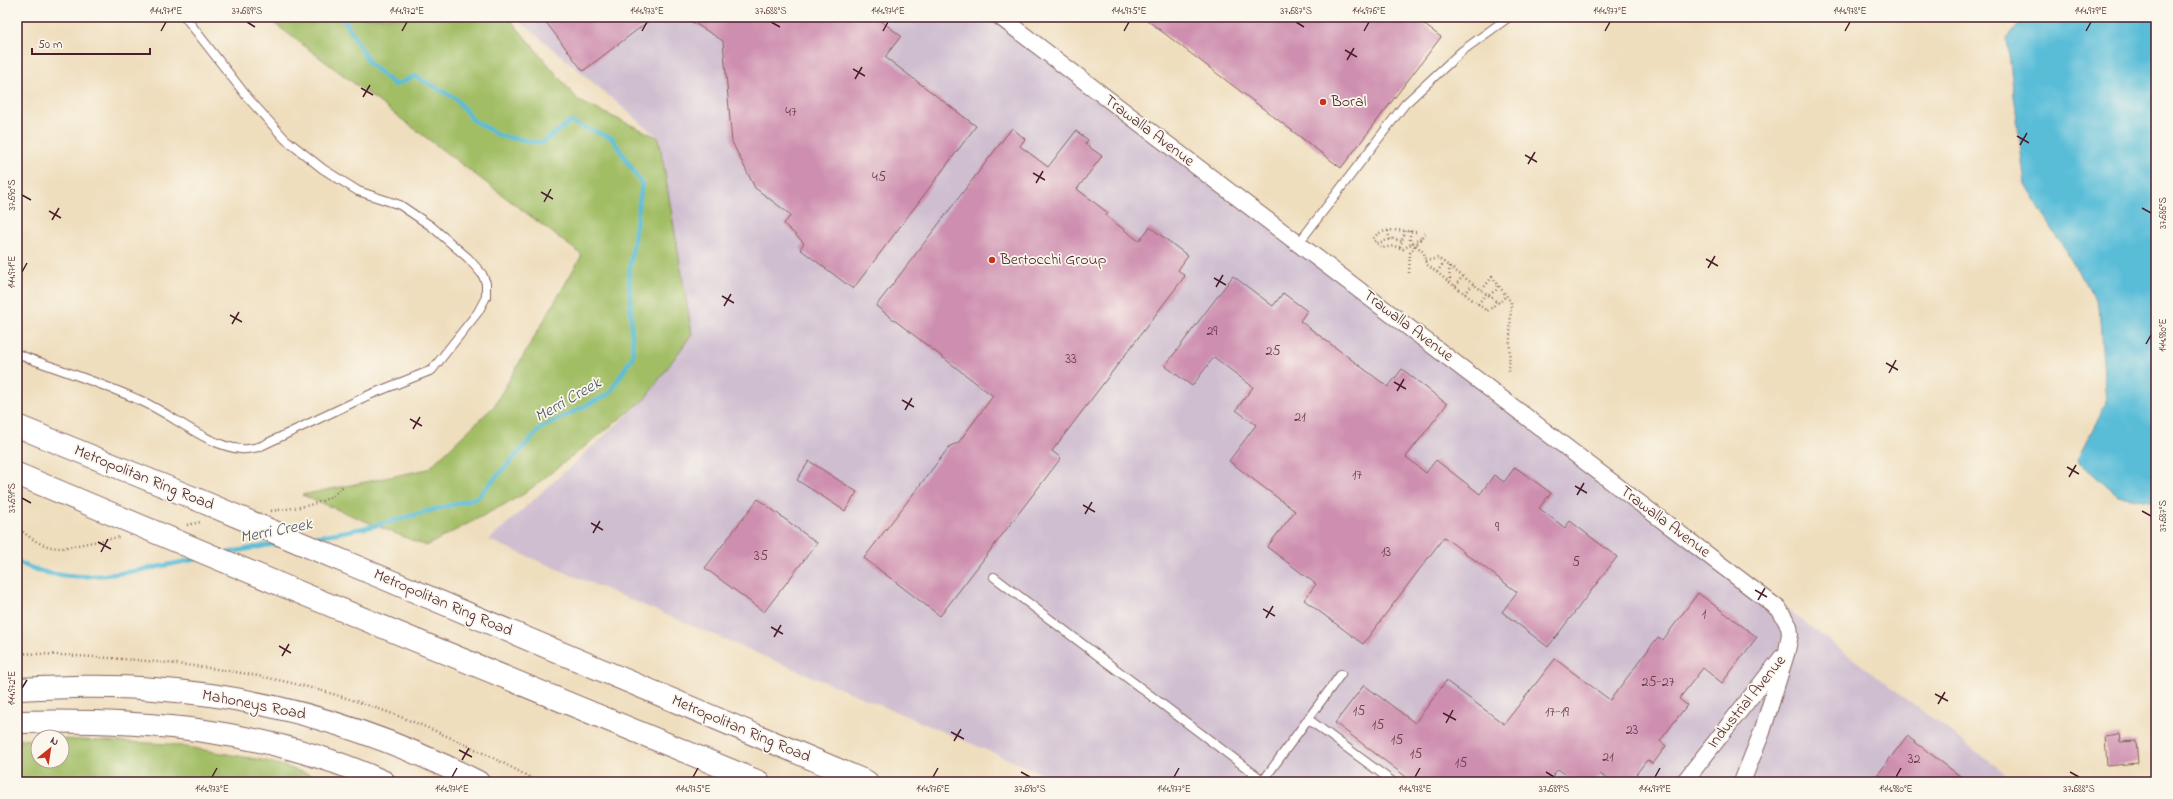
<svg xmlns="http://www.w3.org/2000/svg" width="2173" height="799" viewBox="0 0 2173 799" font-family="'Indie Flower',sans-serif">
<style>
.industrial{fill:#cfbed0}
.green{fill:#a2be65;stroke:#766e48}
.water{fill:#5abdd8;stroke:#526e82}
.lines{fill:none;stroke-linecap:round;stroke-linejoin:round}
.stream{stroke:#5abdd8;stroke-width:4.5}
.building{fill:#ce8eaf}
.lane-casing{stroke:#84625e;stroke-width:10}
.street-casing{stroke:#84625e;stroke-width:18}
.primary-casing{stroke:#84625e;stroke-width:24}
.highway-casing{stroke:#84625e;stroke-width:24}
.path{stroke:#84625e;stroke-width:2.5;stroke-dasharray:1 3;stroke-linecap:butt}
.lane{stroke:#fff;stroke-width:8}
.street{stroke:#fff;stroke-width:16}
.primary{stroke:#fff;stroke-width:22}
.highway{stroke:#fff;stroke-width:22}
.highway-bridge-casing{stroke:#84625e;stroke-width:24;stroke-linecap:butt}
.highway-bridge{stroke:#fff;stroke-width:22}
.ticks{fill:none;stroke:#4a1f2b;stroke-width:1.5}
.poi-dot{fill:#c8321e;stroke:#fbf7ec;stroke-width:1.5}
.labels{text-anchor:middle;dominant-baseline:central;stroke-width:3.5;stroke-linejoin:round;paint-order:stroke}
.number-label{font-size:14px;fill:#6b3b4c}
.poi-label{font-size:16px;fill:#4a1f2b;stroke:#fbf7ec;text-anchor:start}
.street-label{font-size:16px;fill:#4a1f2b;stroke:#fbf7ec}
.water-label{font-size:17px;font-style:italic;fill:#505668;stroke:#fbf7ec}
.neatline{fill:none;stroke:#4a1f2b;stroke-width:1.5}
.ticks-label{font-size:10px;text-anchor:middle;fill:#4a1f2b}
</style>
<rect width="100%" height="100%" fill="#fbf7ec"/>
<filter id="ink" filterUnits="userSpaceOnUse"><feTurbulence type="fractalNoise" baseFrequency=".025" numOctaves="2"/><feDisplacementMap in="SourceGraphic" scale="8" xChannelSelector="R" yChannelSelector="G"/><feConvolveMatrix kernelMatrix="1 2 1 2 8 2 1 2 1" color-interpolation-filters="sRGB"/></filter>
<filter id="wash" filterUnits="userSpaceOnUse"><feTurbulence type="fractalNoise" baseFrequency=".012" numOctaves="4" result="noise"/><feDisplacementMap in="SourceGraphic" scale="16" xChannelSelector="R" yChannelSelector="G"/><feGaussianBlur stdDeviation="0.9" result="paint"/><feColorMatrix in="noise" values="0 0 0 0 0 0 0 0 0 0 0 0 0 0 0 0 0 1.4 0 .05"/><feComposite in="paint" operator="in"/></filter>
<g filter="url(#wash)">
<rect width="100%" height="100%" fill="#efdebe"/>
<path class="industrial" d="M 515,17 L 1001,17 L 2017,782 L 1062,782 L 489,540 L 644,400 L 659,138 Z"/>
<path class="green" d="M 266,17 L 508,17 L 579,101 L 659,138 L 692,334 L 644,400 L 524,494 L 426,546 L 302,495 L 428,469 L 494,406 L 582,255 Z
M 38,739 L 38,761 L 62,761 L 62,739 L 169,744 L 267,761 L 334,782 L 17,782 L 17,740 Z"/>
<path class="water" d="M 2026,17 L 2156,17 L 2156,502 L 2118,496 L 2077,460 L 2106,403 L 2099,306 L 2025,184 L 2007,38 Z"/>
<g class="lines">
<path class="stream" d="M 309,538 L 370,527 L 477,498 L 541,428 L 609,394 L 633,356 L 629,273 L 642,184 L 612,138 L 570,122 L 542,143 L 500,136 L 473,120 L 455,98 L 415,76 L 395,85 L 370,64 L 344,20 L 338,17
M 226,553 L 280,543
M 17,561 C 67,591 143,569 197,559"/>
</g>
<g id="blocks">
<path class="building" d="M 542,17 L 654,17 L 583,71 Z
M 685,17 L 876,17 L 901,36 L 885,57 L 976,126 L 853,289 L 800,249 L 804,243 L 784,224 L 791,215 L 755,188 L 732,142 L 723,41 Z
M 1143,17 L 1414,17 L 1441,37 L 1341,168 Z
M 1012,128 L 1025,139 L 1020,146 L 1048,167 L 1076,131 L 1088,140 L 1085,144 L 1102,156 L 1077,189 L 1108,213 L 1106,216 L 1139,241 L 1150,227 L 1188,256 L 1178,270 L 1185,276 L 1052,451 L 1061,458 L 940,616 L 864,558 L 950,446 L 958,443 L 993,396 L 876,306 Z
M 1233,276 L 1273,306 L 1283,293 L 1307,311 L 1300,321 L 1388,387 L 1402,369 L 1447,404 L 1406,457 L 1426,473 L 1436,460 L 1480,494 L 1494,475 L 1504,482 L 1515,467 L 1551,493 L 1539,508 L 1565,528 L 1570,521 L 1617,557 L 1548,647 L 1502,612 L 1517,592 L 1444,537 L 1363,644 L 1304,600 L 1316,584 L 1267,547 L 1295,511 L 1229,461 L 1256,425 L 1236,410 L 1253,387 L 1214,357 L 1192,386 L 1165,366 Z
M 809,461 L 857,492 L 845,511 L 797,480 Z
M 758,499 L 817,543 L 764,612 L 705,568 Z
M 1698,593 L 1757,637 L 1722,683 L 1703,668 L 1679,699 L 1687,705 L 1660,741 L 1666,746 L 1653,764 L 1647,760 L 1630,782 L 1611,782 L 1600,774 L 1594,782 L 1576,782 L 1558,769 L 1548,782 L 1413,782 L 1335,723 L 1364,685 L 1415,723 L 1446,681 L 1504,724 L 1555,659 L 1610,700 L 1658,637 L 1663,640 Z
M 2119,734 L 2120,742 L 2136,741 L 2138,763 L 2107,766 L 2105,736 Z
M 1907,736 L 1968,782 L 1872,782 Z"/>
</g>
</g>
<g filter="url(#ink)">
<use href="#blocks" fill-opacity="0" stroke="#84625e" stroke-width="1"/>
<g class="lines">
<defs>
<path id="lane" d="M 1298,244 L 1405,104 L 1462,51 L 1509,17
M 17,354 C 57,369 98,382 137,399 C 170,412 206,446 241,449 C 247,450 253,448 259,447 L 369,395 L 432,370 L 478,312 L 486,297 L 486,283 L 482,274 L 468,258 L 431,226 L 400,205 L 358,191 L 323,169 L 285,139 L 248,98 L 185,17
M 994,577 L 1265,782
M 1308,719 L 1341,674
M 1263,781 L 1308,719 L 1393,782"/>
<path id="street" d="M 1000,17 L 1779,609 L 1789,626 L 1790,634 L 1787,651 L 1762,732 L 1742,782
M 1684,782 L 1782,657"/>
<path id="primary" d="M 17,689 C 63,687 108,685 154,689 C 268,697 376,730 478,782
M 17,722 C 142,719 269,729 384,782"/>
<path id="highway" d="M 17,426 L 196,499
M 17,474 L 112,514
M 369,572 L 867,782
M 279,584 L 759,782"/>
</defs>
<use href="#lane" class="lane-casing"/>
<use href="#street" class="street-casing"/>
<use href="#primary" class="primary-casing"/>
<use href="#highway" class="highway-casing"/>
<path class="path" d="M 1388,231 L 1390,240
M 1410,231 L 1410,240 L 1415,247
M 1416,232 C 1404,231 1381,226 1373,239 L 1382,248 L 1394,246 L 1403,249 L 1421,238
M 1377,243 L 1393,239 L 1402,241
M 1416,245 L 1424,253 L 1426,264 L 1487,311 L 1493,307 L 1496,301
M 1400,247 L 1405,231
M 1425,261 L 1438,258 L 1499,303 L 1506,296
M 1449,266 L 1450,282
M 1437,272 L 1444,262
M 1409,273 L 1410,253 L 1425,233
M 1455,286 L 1463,276
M 1482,290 L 1492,277 L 1511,302 L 1509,372
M 1465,294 L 1473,284
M 1489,295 L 1496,290 L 1498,286
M 1478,304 L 1486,294
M 271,511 C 297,507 325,507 343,486
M 187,525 L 201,522
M 17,526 C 30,539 43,548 62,548 L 119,537
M 17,653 C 107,657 198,662 287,682 C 374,702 460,738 538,782"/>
<use href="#lane" class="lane"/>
<use href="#street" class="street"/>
<use href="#primary" class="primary"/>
<use href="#highway" class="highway"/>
<defs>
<path id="highway-bridge" d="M 196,499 L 369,572
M 112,514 L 279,584"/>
</defs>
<use href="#highway-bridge" class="highway-bridge-casing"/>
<use href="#highway-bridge" class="highway-bridge"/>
</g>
</g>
<path class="ticks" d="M 247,22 L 255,27M 771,22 L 780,27M 1296,22 L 1304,27M 161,31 L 166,22M 402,31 L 407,22M 642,31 L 647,22M 883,31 L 888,22M 1124,31 L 1129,22M 1364,31 L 1369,22M 1605,31 L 1610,22M 1845,31 L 1850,22M 2086,31 L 2091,22M 1345,50 L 1357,57M 1347,60 L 1354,48M 853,69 L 865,76M 855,79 L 862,67M 361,88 L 373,95M 363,97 L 370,85M 2017,136 L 2029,143M 2020,145 L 2027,133M 1525,155 L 1537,162M 1528,164 L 1535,152M 1033,173 L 1045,180M 1036,183 L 1043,171M 541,192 L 553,199M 22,195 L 31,200M 544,202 L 551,189M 2142,208 L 2151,213M 49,211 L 61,218M 52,220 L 59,208M 1706,259 L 1718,266M 1708,268 L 1715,256M 22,272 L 27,263M 1214,278 L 1226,285M 1216,287 L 1223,275M 722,296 L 734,303M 724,306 L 731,294M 230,315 L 242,322M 232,324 L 239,312M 2146,344 L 2151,335M 1886,363 L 1898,370M 1889,373 L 1896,360M 1394,382 L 1406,389M 1397,391 L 1404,379M 902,400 L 914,407M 905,410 L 912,398M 410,419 L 422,426M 413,429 L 420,417M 2067,467 L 2079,474M 2069,477 L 2076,465M 1575,486 L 1587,493M 1577,495 L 1584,483M 22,498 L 31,503M 1083,505 L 1095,512M 2142,511 L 2151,516M 1085,514 L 1092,502M 591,523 L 603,530M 593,533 L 600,521M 98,542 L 111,549M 101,552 L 108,539M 1755,590 L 1767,597M 1758,600 L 1765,588M 1263,609 L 1275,616M 1266,618 L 1273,606M 771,627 L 783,634M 774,637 L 781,625M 279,646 L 291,653M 282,656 L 289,644M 22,688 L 27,680M 1935,694 L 1948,701M 1938,704 L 1945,692M 1443,713 L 1456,720M 1446,723 L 1453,710M 951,732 L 964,739M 954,741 L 961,729M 459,750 L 472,757M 462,760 L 469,748M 1021,772 L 1030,777M 1546,772 L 1554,777M 2070,772 L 2079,777M 212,777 L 217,768M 452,777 L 457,768M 693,777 L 698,768M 933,777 L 938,768M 1174,777 L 1179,768M 1415,777 L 1420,768M 1655,777 L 1660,768M 1896,777 L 1901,768"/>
<g class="poi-dot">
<circle cx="1323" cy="102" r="4"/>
<circle cx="992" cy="260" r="4"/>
</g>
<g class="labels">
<g class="number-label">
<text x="791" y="112">47</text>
<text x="879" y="177">45</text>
<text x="1212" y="331">29</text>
<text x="1273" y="351">25</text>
<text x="1071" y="359">33</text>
<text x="1300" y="417">21</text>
<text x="1357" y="475">17</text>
<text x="1497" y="527">9</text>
<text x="1386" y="552">13</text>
<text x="761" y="556">35</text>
<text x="1576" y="562">5</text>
<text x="1704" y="614">1</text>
<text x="1658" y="682">25-27</text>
<text x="1359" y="711">15</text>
<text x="1557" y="712">17-19</text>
<text x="1378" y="725">15</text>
<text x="1632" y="730">23</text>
<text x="1397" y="740">15</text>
<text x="1416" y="754">15</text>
<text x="1608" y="757">21</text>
<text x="1914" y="759">32</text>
<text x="1461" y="763">15</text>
</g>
<g class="poi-label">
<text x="1331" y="102">Boral</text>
<text x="1000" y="260">Bertocchi Group</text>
</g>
<g class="street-label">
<text transform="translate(1149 131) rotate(37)">Trawalla Avenue</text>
<text transform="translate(1408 326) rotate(37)">Trawalla Avenue</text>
<text transform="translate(144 478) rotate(22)">Metropolitan Ring Road</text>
<text transform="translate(1665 522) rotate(37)">Trawalla Avenue</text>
<text transform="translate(443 603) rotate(23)">Metropolitan Ring Road</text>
<text transform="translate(1747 702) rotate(-51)">Industrial Avenue</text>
<text transform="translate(254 705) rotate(11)">Mahoneys Road</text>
<text transform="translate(741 729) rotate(23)">Metropolitan Ring Road</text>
</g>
<g class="water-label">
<text transform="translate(568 400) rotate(-30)">Merri Creek</text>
<text transform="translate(276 531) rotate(-11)">Merri Creek</text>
</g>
</g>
<rect width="2173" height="799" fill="none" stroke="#fbf7ec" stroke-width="44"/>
<g transform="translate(50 749) rotate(30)"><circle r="19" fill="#fbf7ec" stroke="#b4a19f"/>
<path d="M0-3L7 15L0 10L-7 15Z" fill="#c8321e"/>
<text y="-6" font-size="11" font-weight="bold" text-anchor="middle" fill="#4a1f2b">N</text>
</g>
<path d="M32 48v6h118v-6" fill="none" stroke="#4a1f2b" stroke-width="2"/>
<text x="38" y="48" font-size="12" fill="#4a1f2b" stroke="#fbf7ec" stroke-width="3" paint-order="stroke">50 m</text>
<rect x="22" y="22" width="2129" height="755" class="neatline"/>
<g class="ticks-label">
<text x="166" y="14">144.971°E</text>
<text x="247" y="14">37.689°S</text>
<text x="407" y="14">144.972°E</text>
<text x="647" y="14">144.973°E</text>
<text x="771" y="14">37.688°S</text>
<text x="888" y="14">144.974°E</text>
<text x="1129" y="14">144.975°E</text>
<text x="1296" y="14">37.687°S</text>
<text x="1369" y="14">144.976°E</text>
<text x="1610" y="14">144.977°E</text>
<text x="1850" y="14">144.978°E</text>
<text x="2091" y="14">144.979°E</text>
<text transform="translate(11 195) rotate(-90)" y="4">37.690°S</text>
<text transform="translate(2162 213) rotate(-90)" y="4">37.686°S</text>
<text transform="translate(11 272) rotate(-90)" y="4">144.971°E</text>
<text transform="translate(2162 335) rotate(-90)" y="4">144.980°E</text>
<text transform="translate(11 498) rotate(-90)" y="4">37.691°S</text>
<text transform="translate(2162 516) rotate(-90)" y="4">37.687°S</text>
<text transform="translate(11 688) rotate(-90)" y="4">144.972°E</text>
<text x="212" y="792">144.973°E</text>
<text x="452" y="792">144.974°E</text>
<text x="693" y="792">144.975°E</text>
<text x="933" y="792">144.976°E</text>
<text x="1030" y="792">37.690°S</text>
<text x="1174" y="792">144.977°E</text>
<text x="1415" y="792">144.978°E</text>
<text x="1554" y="792">37.689°S</text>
<text x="1655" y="792">144.979°E</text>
<text x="1896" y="792">144.980°E</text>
<text x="2079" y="792">37.688°S</text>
</g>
</svg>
